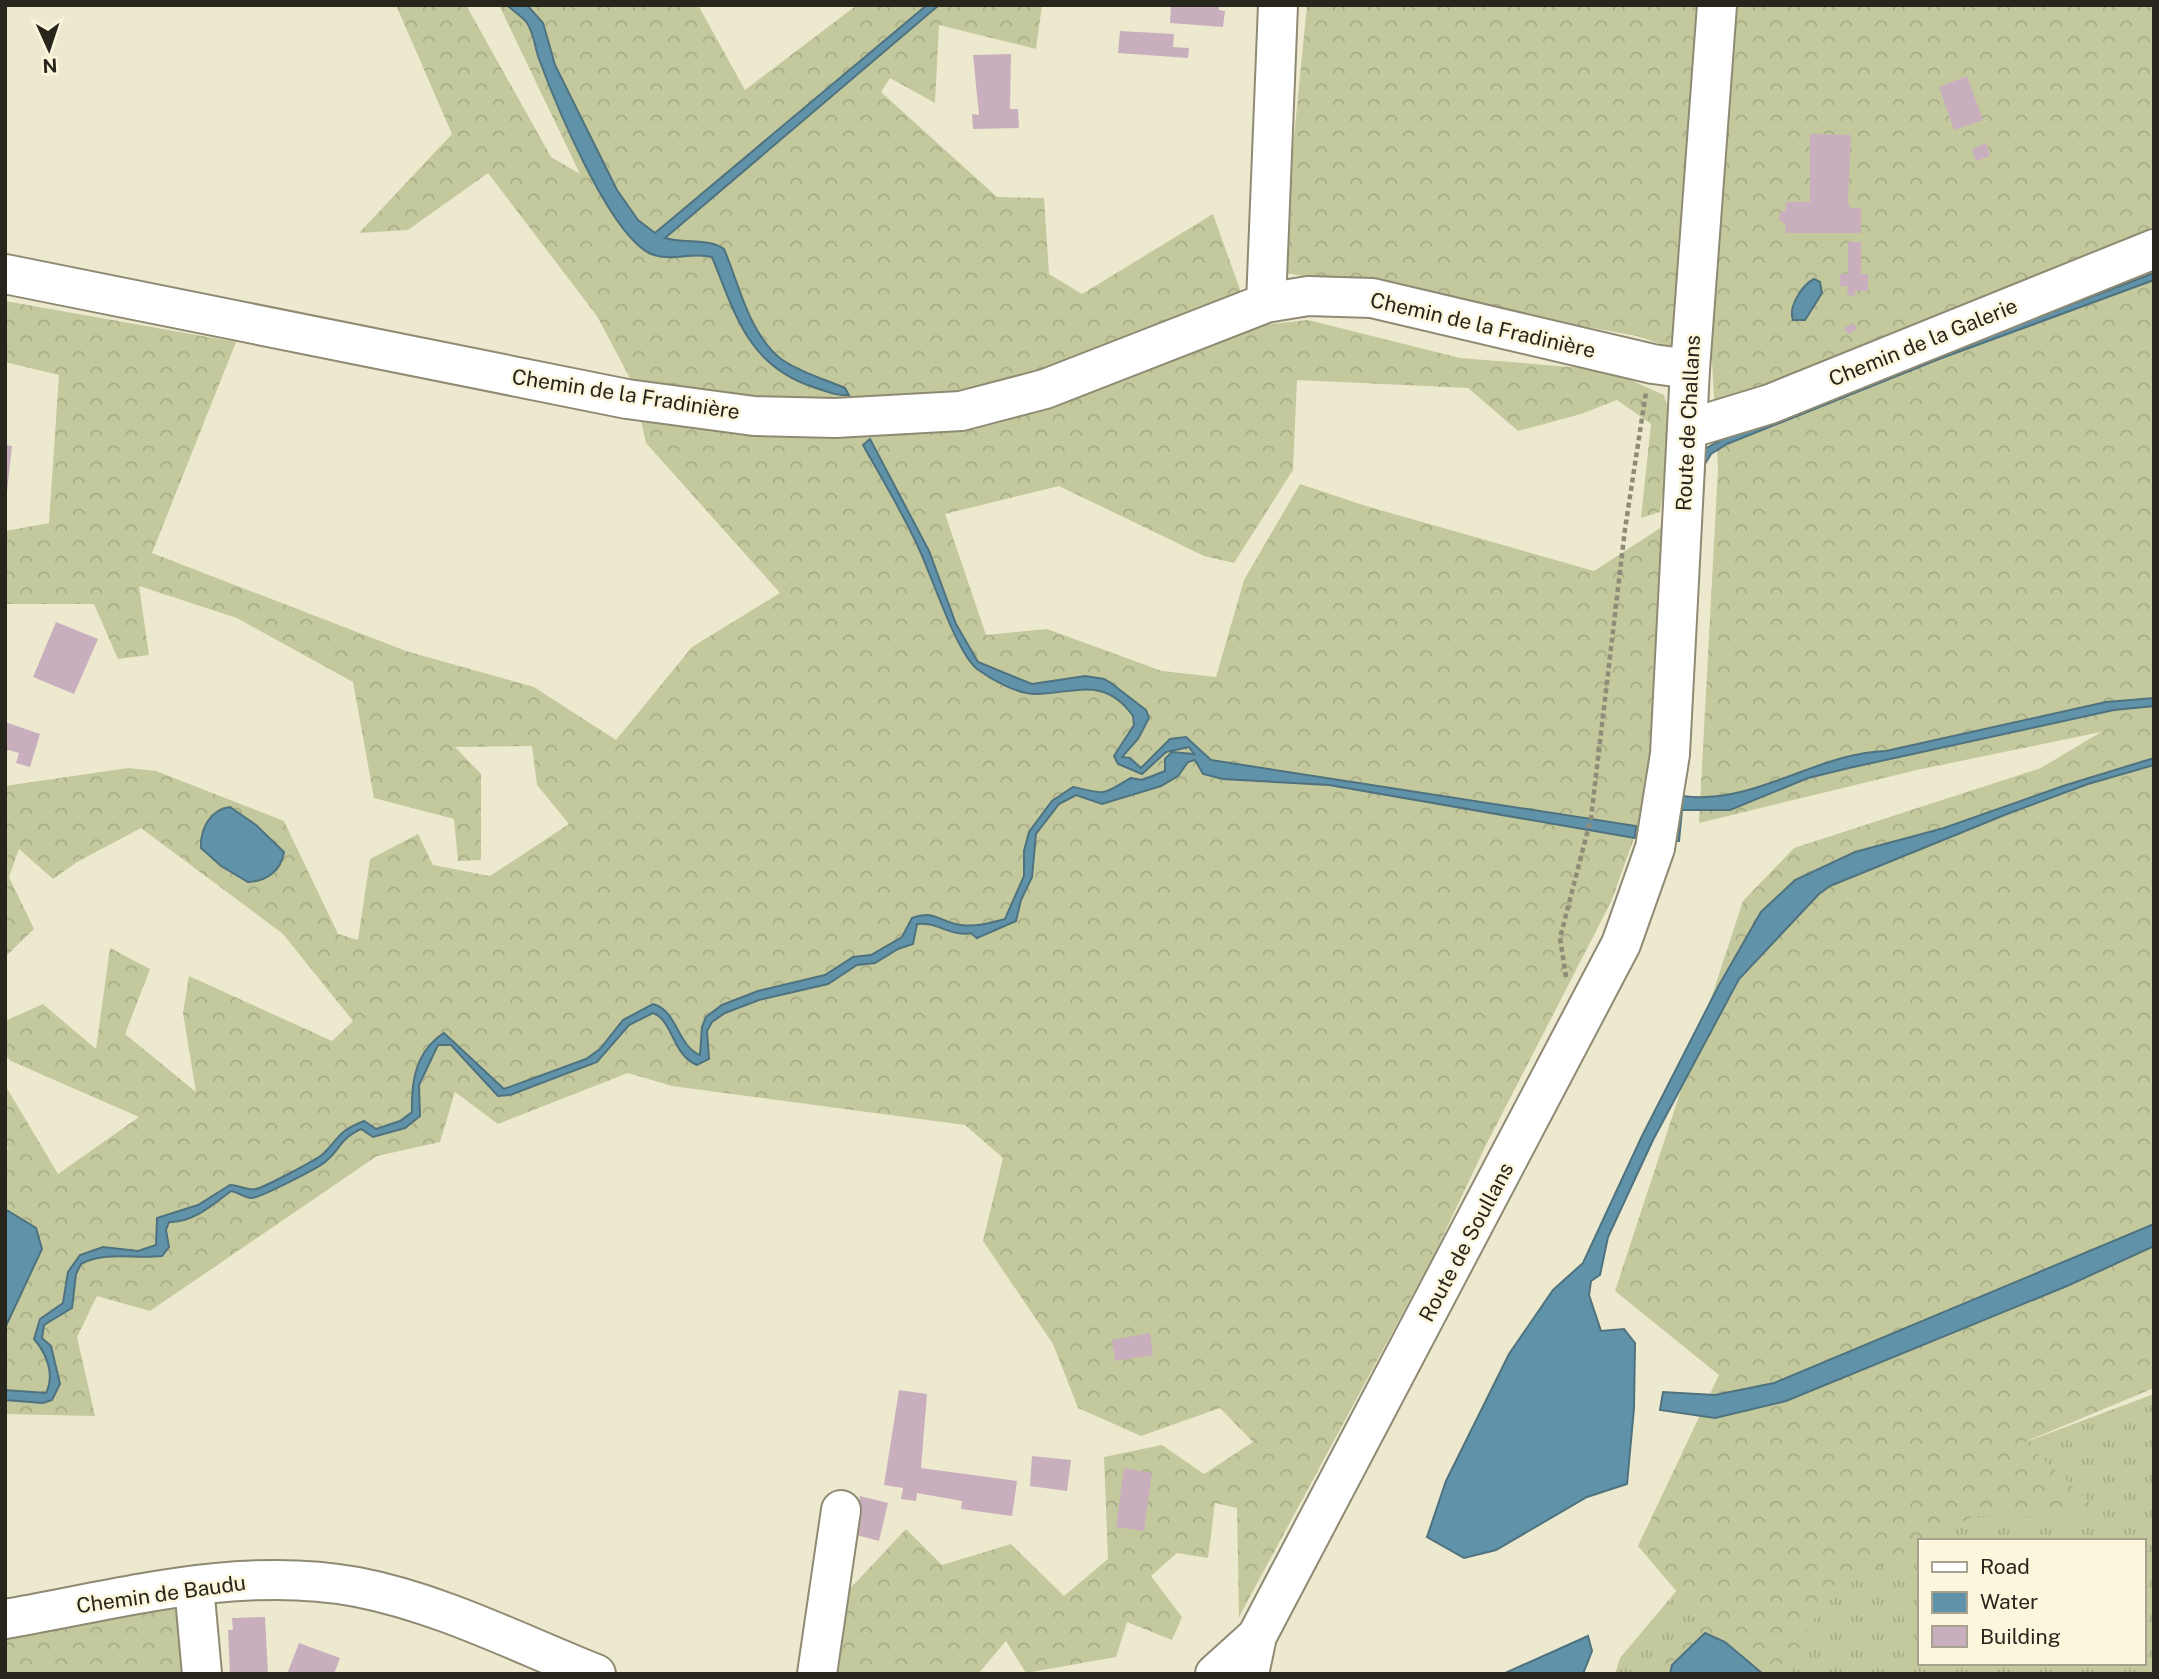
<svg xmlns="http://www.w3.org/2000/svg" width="2159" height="1679" viewBox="0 0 2159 1679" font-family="'Public Sans',sans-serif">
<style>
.grass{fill:url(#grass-tufts);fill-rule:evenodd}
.forest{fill:url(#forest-crowns)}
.water{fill:#6093aa;stroke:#4f727f;stroke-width:2}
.building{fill:#c9afbd}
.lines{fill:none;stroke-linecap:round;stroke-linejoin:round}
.minor-casing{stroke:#8f8a73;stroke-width:42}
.major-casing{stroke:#8f8a73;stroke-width:42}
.path{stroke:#8e8b79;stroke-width:4.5;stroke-dasharray:5 3.5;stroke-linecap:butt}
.minor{stroke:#fff;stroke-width:38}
.major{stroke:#fff;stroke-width:38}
.labels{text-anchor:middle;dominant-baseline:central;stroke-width:5;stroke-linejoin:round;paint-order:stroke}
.street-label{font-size:21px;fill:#27251c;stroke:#fbf6dc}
</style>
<defs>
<pattern id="grass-tufts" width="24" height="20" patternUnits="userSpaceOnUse" patternTransform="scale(1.75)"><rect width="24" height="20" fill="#c3c99d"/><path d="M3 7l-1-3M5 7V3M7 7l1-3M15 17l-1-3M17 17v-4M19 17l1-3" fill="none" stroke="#a8ac87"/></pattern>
<pattern id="forest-crowns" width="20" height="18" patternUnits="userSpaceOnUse" patternTransform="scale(1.75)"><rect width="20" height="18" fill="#c3c99d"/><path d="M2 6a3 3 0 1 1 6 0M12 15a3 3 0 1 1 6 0" fill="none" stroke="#a8ac87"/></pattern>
</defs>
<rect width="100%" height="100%" fill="#ede9cf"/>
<path class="grass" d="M 2154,1394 L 2154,1674 L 1615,1674 L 1620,1658 L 1683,1583 L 2025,1442 ZM 1919,1541 L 2143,1541 L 2143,1663 L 1919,1663 Z"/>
<path class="forest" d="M 396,5 L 466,5 L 551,157 L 580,174 L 499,5 L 698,5 L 745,90 L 857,5 L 1042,5 L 1036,49 L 939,25 L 935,103 L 890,78 L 881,92 L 997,197 L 1044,198 L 1049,274 L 1082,294 L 1213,214 L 1253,326 L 1308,320 L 1460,358 L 1608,370 L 1664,395 L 1673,429 L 1660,512 L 1641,518 L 1651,424 L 1617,400 L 1581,414 L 1518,431 L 1468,388 L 1297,380 L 1293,470 L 1234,563 L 1204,556 L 1059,486 L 945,514 L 986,635 L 1047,629 L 1162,671 L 1216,677 L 1244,580 L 1300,484 L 1366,506 L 1594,571 L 1665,525 L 1646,805 L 1611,902 L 1486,1145 L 1435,1253 L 1239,1617 L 1237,1508 L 1215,1503 L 1208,1558 L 1177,1553 L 1151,1576 L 1182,1617 L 1172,1640 L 1127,1622 L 1116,1657 L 1026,1673 L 1006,1641 L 978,1674 L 836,1674 L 845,1594 L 906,1529 L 942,1565 L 1011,1544 L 1064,1596 L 1108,1559 L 1104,1457 L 1162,1445 L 1204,1474 L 1253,1442 L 1220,1408 L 1141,1436 L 1078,1408 L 1053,1344 L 983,1241 L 1003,1158 L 965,1125 L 672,1086 L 628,1073 L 498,1124 L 455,1092 L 440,1142 L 377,1156 L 150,1311 L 97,1296 L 77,1337 L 95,1416 L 5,1414 L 5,1150 L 9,1149 L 5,1145 L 5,1085 L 58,1174 L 139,1117 L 11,1061 L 5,1055 L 5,1021 L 43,1004 L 96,1049 L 110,948 L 150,969 L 125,1034 L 196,1092 L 183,1013 L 189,976 L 332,1041 L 353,1021 L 283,934 L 141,828 L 77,862 L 53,879 L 19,849 L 9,877 L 34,929 L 5,957 L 5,786 L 128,768 L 156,771 L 284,821 L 338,934 L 358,940 L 370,859 L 418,834 L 433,865 L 490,876 L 569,824 L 537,785 L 532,746 L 455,747 L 481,774 L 481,860 L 458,861 L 454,819 L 374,798 L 353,682 L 237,618 L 139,586 L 149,655 L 118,659 L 94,604 L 5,604 L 5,531 L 49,523 L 59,375 L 5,362 L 5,301 L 236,342 L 152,553 L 406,651 L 534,687 L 616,740 L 692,647 L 780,593 L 646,443 L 632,382 L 597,316 L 488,173 L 408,230 L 359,233 L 452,134 Z
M 1307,5 L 2154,5 L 2154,1388 L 2025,1442 L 2106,1517 L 1973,1516 L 1928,1541 L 1919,1541 L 1919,1545 L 1836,1591 L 1807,1629 L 1790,1674 L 1774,1674 L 1726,1633 L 1701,1642 L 1677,1674 L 1654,1674 L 1658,1664 L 1701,1620 L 1638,1546 L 1719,1375 L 1615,1291 L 1743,901 L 1794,848 L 2041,768 L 2101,732 L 1917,770 L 1699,823 L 1718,468 L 1712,361 L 1637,336 L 1275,271 L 1292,157 Z
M 173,1607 L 182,1613 L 193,1674 L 5,1674 L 5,1639 Z"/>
<path class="water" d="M 507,5 L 527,5 L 543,23 L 555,65 L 617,190 L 638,220 L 655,233 L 927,5 L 939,5 L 665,238 C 683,244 710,238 724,249 C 739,284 749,334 781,359 C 799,372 824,379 845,388 L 849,395 C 836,396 826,391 813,387 C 748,365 736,316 712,257 C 691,251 670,263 649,253 C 608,231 556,105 539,59 C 535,48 534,33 527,23 C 523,17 513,11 507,5 Z
M 2154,273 L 2154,280 L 1939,359 L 1727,444 L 1711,454 L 1705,464 L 1683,796 C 1753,806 1816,753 1886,751 L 2106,702 L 2154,698 L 2154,706 L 2114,710 L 1849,768 L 1808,778 L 1730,810 L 1682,810 L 1679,841 L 1672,841 L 1702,456 L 1705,449 L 1741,429 Z
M 1814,279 L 1820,282 L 1822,293 L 1805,320 L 1793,320 C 1788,307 1802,285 1814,279 Z
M 870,439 L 929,551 L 956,624 L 978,662 L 1032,684 L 1085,676 L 1104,679 L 1111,683 L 1146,710 L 1149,718 L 1138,739 L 1122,757 L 1130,758 L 1141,768 L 1170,739 L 1186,737 L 1211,760 L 1636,826 L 1635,838 L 1329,785 L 1223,779 L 1203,774 L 1195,760 L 1188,762 L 1178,776 L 1161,786 L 1102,804 L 1076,795 L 1059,804 L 1036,834 L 1032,877 L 1021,900 L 1016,921 L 977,938 L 971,933 C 951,937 936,921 917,924 L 913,944 L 898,949 L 875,963 L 857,965 L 828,984 L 759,1000 L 725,1013 L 712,1022 L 707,1031 L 709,1059 L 697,1065 C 672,1055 673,1020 653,1013 L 629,1025 L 597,1062 L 510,1095 L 498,1096 L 451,1045 L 438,1045 L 419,1085 L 420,1116 L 405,1128 L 373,1137 L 361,1129 C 339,1139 341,1149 325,1162 C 318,1168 258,1199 251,1198 C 245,1198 238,1192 231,1191 C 212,1205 193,1223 169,1222 L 166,1230 L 169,1247 L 162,1256 C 135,1259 105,1251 81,1264 L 76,1274 L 72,1308 L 44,1325 L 42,1338 L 51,1346 L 60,1384 L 52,1400 L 43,1403 L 5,1400 L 5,1390 L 46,1393 C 55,1375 47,1354 34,1339 L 40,1319 L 63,1303 L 68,1272 L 80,1255 L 103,1247 L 138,1251 L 156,1245 L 157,1218 L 198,1205 L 230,1185 C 238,1185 249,1191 256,1189 C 265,1187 316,1160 323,1154 C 341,1136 337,1132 364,1121 L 376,1129 L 400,1121 L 412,1112 C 411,1081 416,1051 444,1033 L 504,1089 L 586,1059 L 600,1049 L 623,1020 L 653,1004 C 678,1011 677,1046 700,1055 L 702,1027 L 706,1017 L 722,1005 L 758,991 L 825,975 L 853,957 L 871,955 L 902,937 L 912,918 C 936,909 940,923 961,925 C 976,927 990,923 1005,919 L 1024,876 L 1024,851 L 1029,832 L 1052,801 L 1073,787 C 1110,795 1100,795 1131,778 L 1142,780 L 1165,771 L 1165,759 L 1172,752 L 1194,754 L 1189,747 L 1166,752 L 1142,774 L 1118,764 L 1114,756 L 1134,725 L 1133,716 C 1105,676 1075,693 1036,694 C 1017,694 992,680 977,669 C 956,652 932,576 919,549 C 903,513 882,479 863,445 Z
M 2154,758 L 2154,765 L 2088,784 L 2007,814 L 1830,886 L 1819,894 L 1739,979 L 1653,1140 L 1608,1237 L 1600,1275 L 1591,1281 L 1589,1295 L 1601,1331 L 1624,1329 L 1635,1343 L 1634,1408 L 1627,1484 L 1587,1497 L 1496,1550 L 1464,1558 L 1427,1537 L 1446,1481 L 1509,1354 L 1553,1290 L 1583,1263 L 1642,1136 L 1718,987 L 1761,912 L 1795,880 L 1855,852 L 1944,828 L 2063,786 Z
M 230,807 L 256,825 L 284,852 C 281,871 267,881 248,882 L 221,866 L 201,848 C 200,830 210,809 230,807 Z
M 5,1209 L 36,1228 L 42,1249 L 5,1328 Z
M 2154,1224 L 2154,1246 L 2067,1286 L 1786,1401 L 1715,1418 L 1660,1410 L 1663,1392 L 1715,1395 L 1774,1383 Z
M 1705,1633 L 1725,1642 L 1763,1674 L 1670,1674 L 1672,1665 Z
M 1588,1636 L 1592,1651 L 1583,1674 L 1503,1674 Z"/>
<path class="building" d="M 1171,5 L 1219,5 L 1219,10 L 1225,11 L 1223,27 L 1170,23 Z
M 1120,31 L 1174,34 L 1173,47 L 1189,48 L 1188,58 L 1118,53 Z
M 1011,54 L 1010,109 L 1018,109 L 1019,128 L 973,129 L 972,114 L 979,115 L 973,55 Z
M 1967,76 L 1983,120 L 1954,130 L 1939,87 Z
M 1810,134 L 1851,135 L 1848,202 L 1850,208 L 1861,208 L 1861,233 L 1786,233 L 1785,224 L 1779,220 L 1780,212 L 1786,210 L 1786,202 L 1810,202 Z
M 1986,143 L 1990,156 L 1976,161 L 1972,149 Z
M 1848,242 L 1861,242 L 1861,274 L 1868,274 L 1868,291 L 1855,291 L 1855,296 L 1847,295 L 1848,286 L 1840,286 L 1840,274 L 1848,274 Z
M 1853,323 L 1857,329 L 1848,334 L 1844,328 Z
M 5,445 L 12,446 L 7,492 L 5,492 Z
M 56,622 L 98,639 L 74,694 L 33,677 Z
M 5,722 L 40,734 L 30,767 L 16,763 L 19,753 L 9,750 L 5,752 Z
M 1150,1333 L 1153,1355 L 1115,1361 L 1112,1340 Z
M 899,1390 L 927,1394 L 921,1468 L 1017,1481 L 1012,1516 L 961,1509 L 962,1501 L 917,1493 L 916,1501 L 901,1499 L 903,1488 L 884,1485 Z
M 1032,1456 L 1071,1460 L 1067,1491 L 1030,1486 Z
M 1124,1468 L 1152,1473 L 1144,1531 L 1116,1527 Z
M 860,1496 L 888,1503 L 879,1541 L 852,1534 Z
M 265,1617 L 268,1674 L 230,1674 L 228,1630 L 233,1630 L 232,1618 Z
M 299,1643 L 340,1658 L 334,1674 L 287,1674 Z"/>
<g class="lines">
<defs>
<path id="minor" d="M 5,274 L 627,399 L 754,416 L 835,418 L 961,411 L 1045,389 L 1266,303 L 1308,296 L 1372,298 L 1653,364 L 1690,369
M 1266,303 L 1278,5
M 1688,424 L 1701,425 L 1770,404 L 2154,249
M 194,1586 L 202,1674
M 5,1619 C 120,1599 240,1565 357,1587 C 440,1603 518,1643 596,1674
M 817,1674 L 841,1510"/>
<path id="major" d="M 1215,1674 L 1257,1636
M 1249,1674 L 1257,1636 L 1621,944 L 1655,848 L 1670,754 L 1690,369 L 1717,5"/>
</defs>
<use href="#minor" class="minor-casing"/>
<use href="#major" class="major-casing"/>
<path class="path" d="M 1566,977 L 1560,938 L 1591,818 L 1625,529 L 1646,392"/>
<use href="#minor" class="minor"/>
<use href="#major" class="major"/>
</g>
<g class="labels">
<g class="street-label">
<text transform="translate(1483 325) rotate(13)">Chemin de la Fradinière</text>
<text transform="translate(1923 342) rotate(-22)">Chemin de la Galerie</text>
<text transform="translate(626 394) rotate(9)">Chemin de la Fradinière</text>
<text transform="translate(1688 423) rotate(-87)">Route de Challans</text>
<text transform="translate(1466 1242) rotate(-62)">Route de Soullans</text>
<text transform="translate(161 1594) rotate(-8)">Chemin de Baudu</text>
</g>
</g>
<rect width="2159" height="1679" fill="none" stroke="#27251c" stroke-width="14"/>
<rect x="1918" y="1539" width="228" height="126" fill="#fbf6dc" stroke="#a6a28f" stroke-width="2"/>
<rect x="1932" y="1562" width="35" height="10" fill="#ffffff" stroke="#a6a28f" stroke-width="2"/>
<text x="1980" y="1574" font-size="21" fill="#27251c">Road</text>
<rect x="1932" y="1592" width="35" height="21" fill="#6093aa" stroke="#a6a28f" stroke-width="2"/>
<text x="1980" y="1609" font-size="21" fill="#27251c">Water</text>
<rect x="1932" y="1626" width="35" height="21" fill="#c9afbd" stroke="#a6a28f" stroke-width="2"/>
<text x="1980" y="1644" font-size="21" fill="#27251c">Building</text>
<g transform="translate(49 49) rotate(177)" stroke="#fbf6dc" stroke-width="5" paint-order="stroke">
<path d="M0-5L12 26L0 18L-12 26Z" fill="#27251c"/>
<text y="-10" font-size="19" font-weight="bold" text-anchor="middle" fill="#27251c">N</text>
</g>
</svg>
